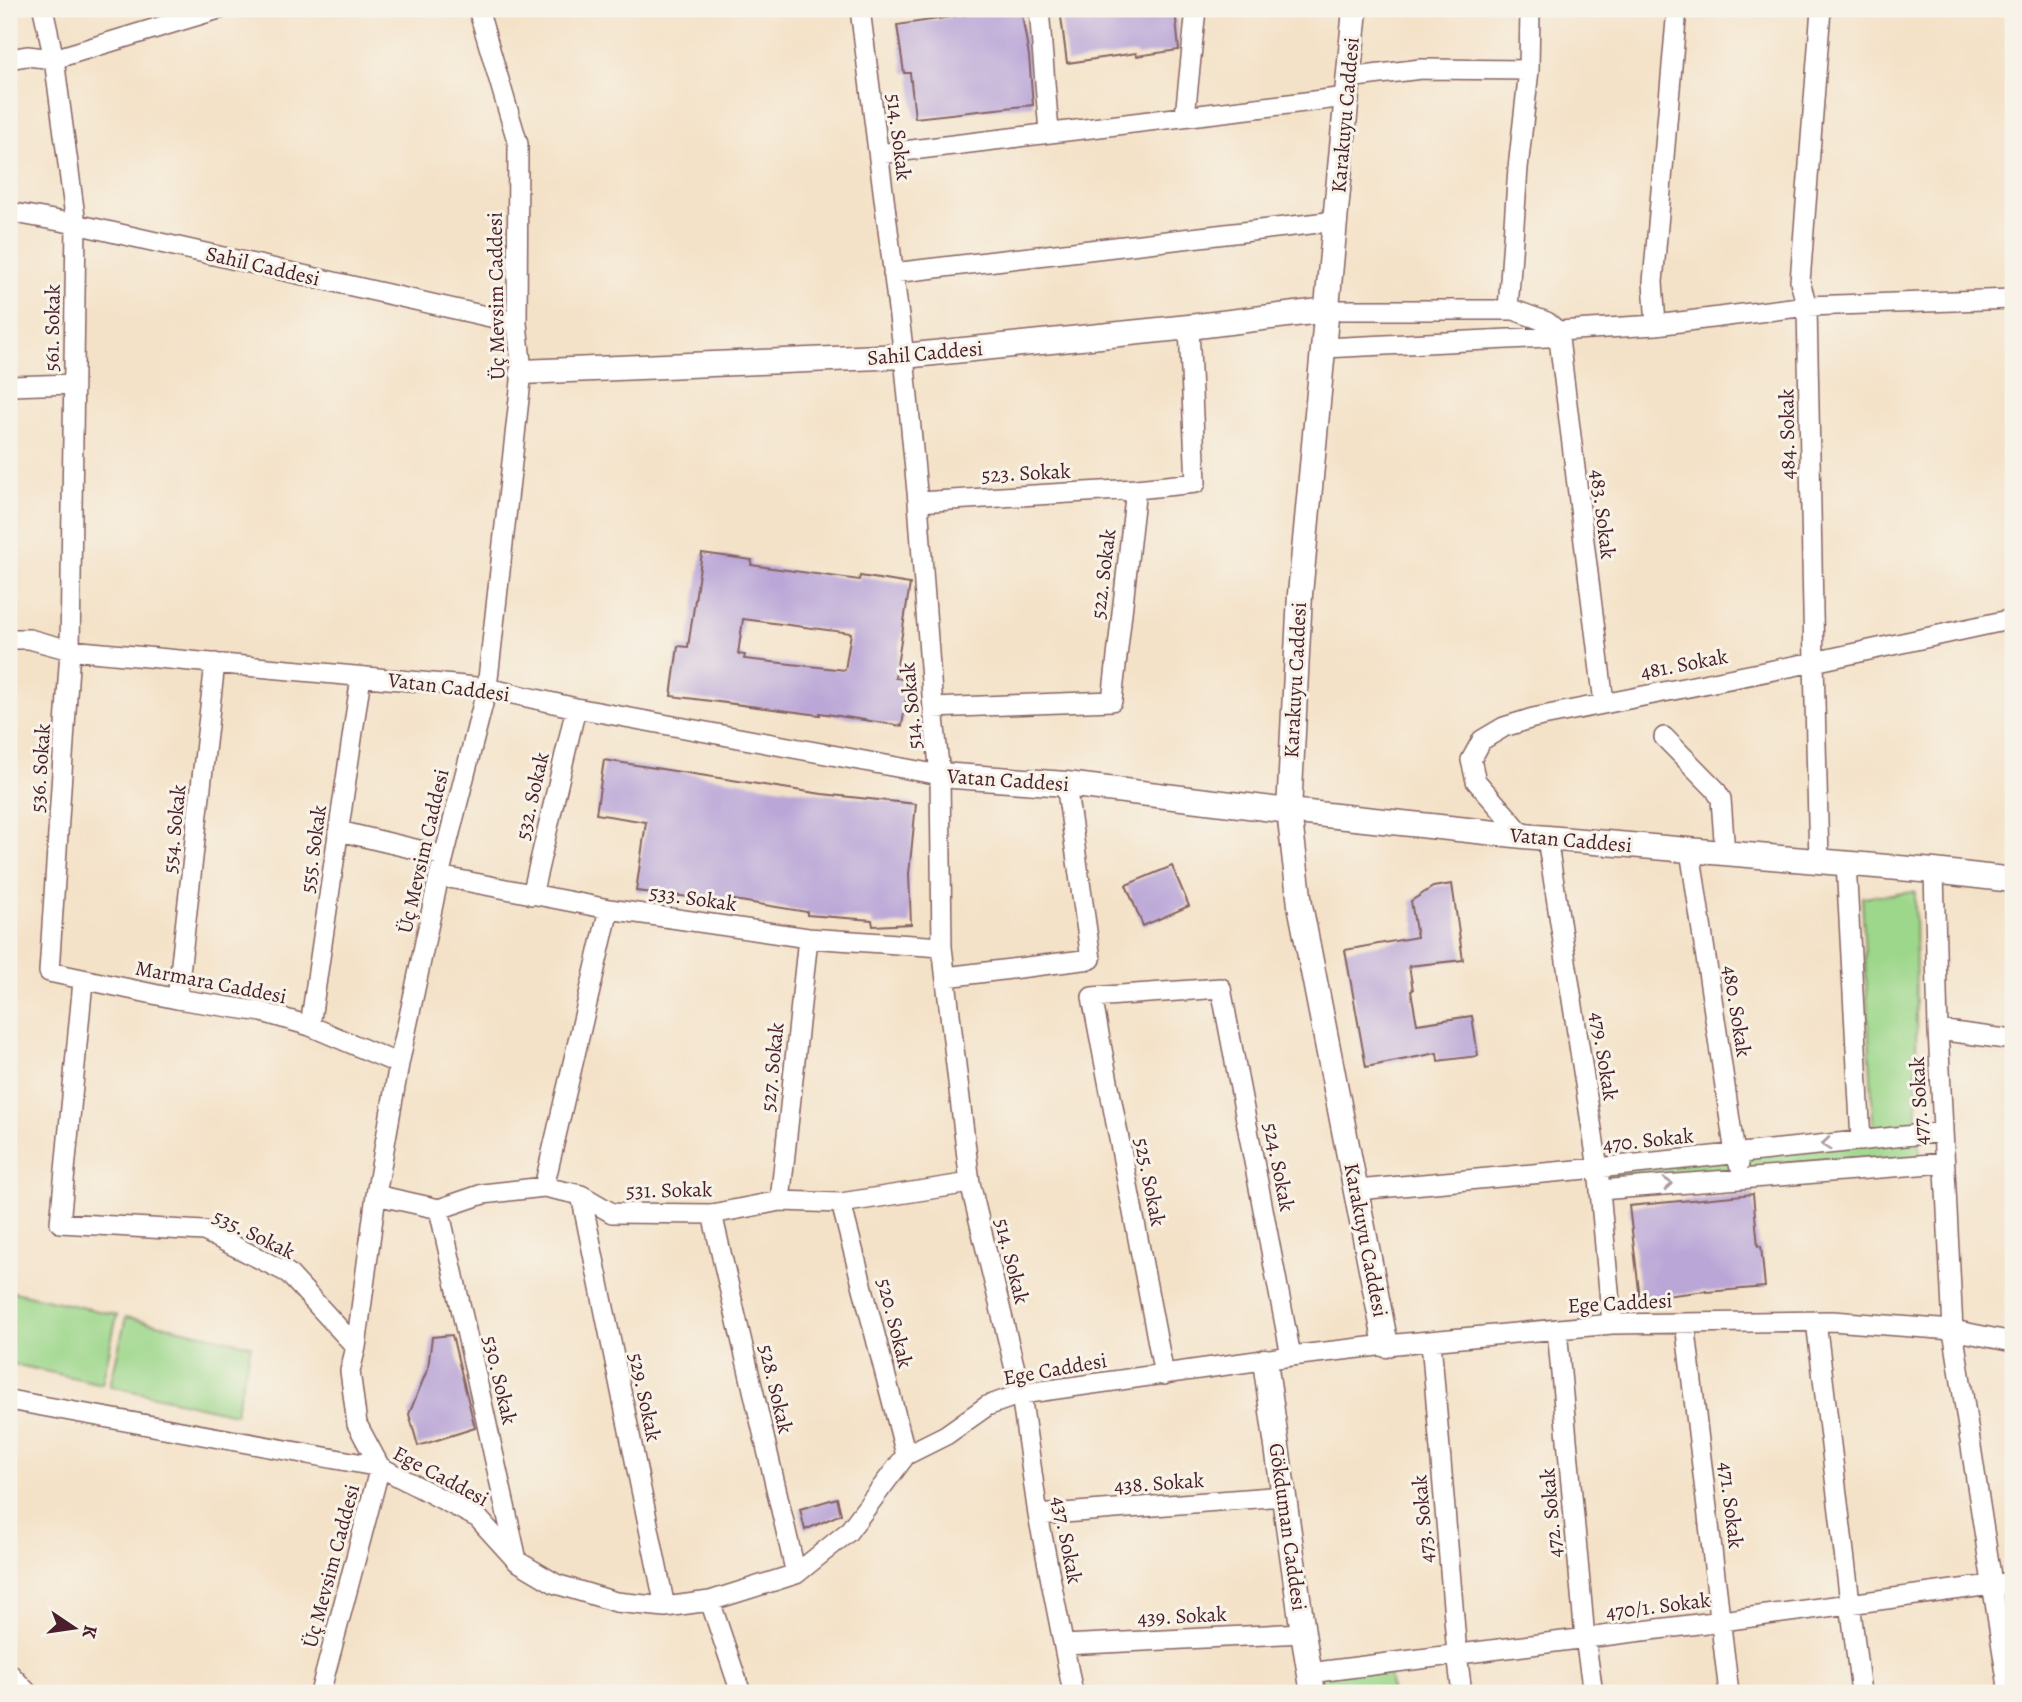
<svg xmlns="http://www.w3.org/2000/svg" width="2022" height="1702" viewBox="0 0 2022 1702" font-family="Alegreya,serif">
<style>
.green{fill:#9dd78b;stroke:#747b5b;stroke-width:2}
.building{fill:#baa6d7;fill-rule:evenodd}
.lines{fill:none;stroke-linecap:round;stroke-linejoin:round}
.minor-casing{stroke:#866362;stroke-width:22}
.tertiary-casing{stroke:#866362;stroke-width:27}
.minor{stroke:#fff;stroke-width:19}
.tertiary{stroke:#fff;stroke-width:24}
.oneway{stroke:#ae9aa0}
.labels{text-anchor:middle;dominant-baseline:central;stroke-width:6;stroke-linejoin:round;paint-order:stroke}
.street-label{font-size:21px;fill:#4a1f2b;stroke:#f7f3e8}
</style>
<rect width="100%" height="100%" fill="#f7f3e8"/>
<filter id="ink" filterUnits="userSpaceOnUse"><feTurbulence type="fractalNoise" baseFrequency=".0143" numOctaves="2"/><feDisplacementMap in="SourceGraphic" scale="14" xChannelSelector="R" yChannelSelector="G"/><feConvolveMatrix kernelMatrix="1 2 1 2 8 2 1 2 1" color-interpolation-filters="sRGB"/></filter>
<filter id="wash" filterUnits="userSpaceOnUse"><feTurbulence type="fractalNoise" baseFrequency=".00686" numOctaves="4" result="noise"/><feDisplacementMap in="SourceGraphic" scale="28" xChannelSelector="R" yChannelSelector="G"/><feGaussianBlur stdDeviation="1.57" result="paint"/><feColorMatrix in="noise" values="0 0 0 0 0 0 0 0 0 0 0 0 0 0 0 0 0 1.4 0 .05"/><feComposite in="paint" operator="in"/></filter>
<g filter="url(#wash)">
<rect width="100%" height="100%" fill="#f4e2c8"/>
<path class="green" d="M 1915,892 L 1917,1135 L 1922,1165 L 1600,1190 L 1598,1168 L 1874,1139 L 1862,897 Z
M 9,1291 L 117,1315 L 102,1384 L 9,1363 Z
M 126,1317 L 251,1345 L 235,1414 L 110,1386 Z
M 1389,1663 L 1391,1693 L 1312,1693 L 1309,1673 Z"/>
<g id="blocks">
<path class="building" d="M 971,9 L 1021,9 L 1029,56 L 1033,105 L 915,118 L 910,73 L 904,73 L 897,25 L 972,14 Z
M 1060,9 L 1175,9 L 1179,50 L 1137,56 L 1136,53 L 1067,63 Z
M 702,553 L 752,560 L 751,565 L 859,580 L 860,576 L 910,584 L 895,678 L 909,680 L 902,726 L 820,713 L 820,715 L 671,696 L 678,646 L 688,647 ZM 743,619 L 851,633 L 845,670 L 744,659 L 745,655 L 738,654 Z
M 604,760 L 822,794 L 916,804 L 909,874 L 911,924 L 873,926 L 872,920 L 807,915 L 807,912 L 734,900 L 734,902 L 636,891 L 646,822 L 596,814 Z
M 1172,866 L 1189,906 L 1143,926 L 1126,885 Z
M 1452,884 L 1463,960 L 1409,966 L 1413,990 L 1411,991 L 1417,1024 L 1472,1016 L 1478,1056 L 1438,1061 L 1437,1053 L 1366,1067 L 1345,950 L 1417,937 L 1411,901 L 1433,887 Z
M 1753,1194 L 1758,1246 L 1761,1246 L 1765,1287 L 1707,1292 L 1706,1291 L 1640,1299 L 1629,1206 Z
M 452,1335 L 475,1428 L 418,1446 L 409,1414 L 428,1368 L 432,1337 Z
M 837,1498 L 841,1514 L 805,1530 L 800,1509 Z"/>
</g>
</g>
<g filter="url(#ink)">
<use href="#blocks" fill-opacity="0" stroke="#866362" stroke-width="2"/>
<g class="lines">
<defs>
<path id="minor" d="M 43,9 L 54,59 L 76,224 L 70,650 L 49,972 L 177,999 L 262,1012 L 310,1026 L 399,1064
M 860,9 L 904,356 L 918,502 L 933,708 L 940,775 L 942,947 L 970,1183 L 1021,1394 L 1038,1515 L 1073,1693
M 1039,9 L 1049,132
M 9,59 L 27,56 L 54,59 L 219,9
M 1529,70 L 1530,9
M 1348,78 L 1421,69 L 1529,70 L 1518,168 L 1508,309
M 1185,116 L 1196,9
M 879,154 L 1346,97
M 9,212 L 76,224 L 517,323
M 893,273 L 1336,221
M 1328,310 L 1514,310 L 1547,322 L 1558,331 L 1656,325 L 1807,306 L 2013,299
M 1656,325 L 1653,282 L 1677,9
M 1558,331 L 1604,703
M 1324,348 L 1547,337 L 1555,331
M 9,386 L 74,384
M 918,502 L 1136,489
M 9,639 L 29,639 L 70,650 L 487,688 L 576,708 L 940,775
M 933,708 L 1112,701 L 1136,489 L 1196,483 L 1189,327
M 1664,737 L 1715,789 L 1721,799 L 1725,853
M 339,831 L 444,856
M 1524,836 L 1476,781 L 1471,760 L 1482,740 L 1504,727 L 1533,718 L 1814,662 L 2013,619
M 1547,838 L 1598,1168 L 1612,1324
M 1690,850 L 1735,1154 L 1739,1164
M 1819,861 L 1814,662 L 1807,306 L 1800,282 L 1821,9
M 1846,863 L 1861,1141
M 1934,871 L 1938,1030 L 1953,1330 L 2009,1693
M 439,876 L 609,909 L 808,938 L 942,947
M 532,895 L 576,708
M 946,977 L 1091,959 L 1066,784
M 83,981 L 60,1223 L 204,1231 L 288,1273 L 356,1347
M 177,999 L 215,663
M 310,1026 L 361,677
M 1938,1030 L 2013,1040
M 544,1187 L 609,909
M 1357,1190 L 1598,1168 L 1943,1132
M 1600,1190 L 1944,1163
M 376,1195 L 439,1209 L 483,1194 L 544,1187 L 581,1195 L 612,1213 L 712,1214 L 780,1201 L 841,1203 L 970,1183
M 581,1195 L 665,1607
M 780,1201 L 808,938
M 841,1203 L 906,1455
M 439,1209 L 517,1560
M 712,1214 L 796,1574
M 1816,1321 L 1861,1693
M 1685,1323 L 1729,1693
M 1557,1329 L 1585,1638 L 1593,1693
M 1431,1341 L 1457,1654 L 1462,1693
M 1164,1375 L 1092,997 L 1221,988 L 1291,1356
M 9,1400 L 380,1467 L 478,1518 L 517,1561 L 556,1584 L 616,1602 L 665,1607 L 710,1601 L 796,1574 L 848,1532 L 906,1455 L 946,1435 L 987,1406 L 1021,1394 L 1291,1356 L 1386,1345 L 1612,1324 L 1832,1321 L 1953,1330 L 2013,1342
M 1038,1515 L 1284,1496
M 710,1601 L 741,1693
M 1064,1645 L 1303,1633
M 9,1673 L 28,1693
M 1309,1673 L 1722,1621 L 2013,1582
M 320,1693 L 380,1467 L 357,1424 L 350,1371 L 356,1347 L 376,1195 L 399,1064 L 439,876 L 487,688 L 522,372 L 517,323 L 518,144 L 478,9"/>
<path id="tertiary" d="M 1355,9 L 1300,594 L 1289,811 L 1300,905 L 1386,1345
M 522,372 L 904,356 L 1189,327 L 1328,310
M 940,775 L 1066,784 L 1289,811 L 1524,836 L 1934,871 L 2013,880
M 1265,1361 L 1303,1633 L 1313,1693"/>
</defs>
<use href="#minor" class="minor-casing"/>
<use href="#tertiary" class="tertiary-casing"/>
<use href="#minor" class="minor"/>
<use href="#tertiary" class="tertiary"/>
</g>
<defs><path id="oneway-chevron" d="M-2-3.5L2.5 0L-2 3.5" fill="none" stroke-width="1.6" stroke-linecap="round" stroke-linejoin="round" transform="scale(1.75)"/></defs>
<g class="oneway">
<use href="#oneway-chevron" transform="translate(1826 1144) rotate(174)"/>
<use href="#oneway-chevron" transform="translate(1668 1184) rotate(-4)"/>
</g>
</g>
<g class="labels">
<g class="street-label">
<text transform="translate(1345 115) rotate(-85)">Karakuyu Caddesi</text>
<text transform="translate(899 137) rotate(83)">514. Sokak</text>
<text transform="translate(263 266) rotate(13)">Sahil Caddesi</text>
<text transform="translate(496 296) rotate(-91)">Üç Mevsim Caddesi</text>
<text transform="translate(52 328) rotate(-89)">561. Sokak</text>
<text transform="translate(925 353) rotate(-5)">Sahil Caddesi</text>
<text transform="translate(1787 434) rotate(-91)">484. Sokak</text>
<text transform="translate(1026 473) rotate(-3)">523. Sokak</text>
<text transform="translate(1603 514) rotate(83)">483. Sokak</text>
<text transform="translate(1103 574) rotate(-83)">522. Sokak</text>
<text transform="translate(1684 664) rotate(-11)">481. Sokak</text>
<text transform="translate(1295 680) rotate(-87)">Karakuyu Caddesi</text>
<text transform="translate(449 687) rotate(7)">Vatan Caddesi</text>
<text transform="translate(911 706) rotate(-95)">514. Sokak</text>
<text transform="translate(40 768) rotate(-86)">536. Sokak</text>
<text transform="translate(1008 780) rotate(4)">Vatan Caddesi</text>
<text transform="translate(532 796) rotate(-77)">532. Sokak</text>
<text transform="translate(174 829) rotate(-84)">554. Sokak</text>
<text transform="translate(1571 840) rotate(5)">Vatan Caddesi</text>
<text transform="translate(313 849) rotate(-82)">555. Sokak</text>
<text transform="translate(423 851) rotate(-77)">Üç Mevsim Caddesi</text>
<text transform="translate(693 898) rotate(8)">533. Sokak</text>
<text transform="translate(211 982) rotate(11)">Marmara Caddesi</text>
<text transform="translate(1737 1011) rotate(81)">480. Sokak</text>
<text transform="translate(1604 1056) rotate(81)">479. Sokak</text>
<text transform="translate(772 1067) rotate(-84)">527. Sokak</text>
<text transform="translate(1919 1101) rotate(-93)">477. Sokak</text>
<text transform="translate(1648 1140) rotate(-6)">470. Sokak</text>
<text transform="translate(1279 1167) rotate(79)">524. Sokak</text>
<text transform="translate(1150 1182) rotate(79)">525. Sokak</text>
<text transform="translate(669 1190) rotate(-1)">531. Sokak</text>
<text transform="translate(254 1234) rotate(26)">535. Sokak</text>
<text transform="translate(1366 1240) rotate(79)">Karakuyu Caddesi</text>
<text transform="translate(1012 1261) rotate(76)">514. Sokak</text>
<text transform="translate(1620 1303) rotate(-3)">Ege Caddesi</text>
<text transform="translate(895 1323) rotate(76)">520. Sokak</text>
<text transform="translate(1055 1369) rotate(-10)">Ege Caddesi</text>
<text transform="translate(500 1380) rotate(77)">530. Sokak</text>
<text transform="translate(776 1389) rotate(77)">528. Sokak</text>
<text transform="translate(645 1397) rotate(78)">529. Sokak</text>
<text transform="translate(441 1476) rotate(28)">Ege Caddesi</text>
<text transform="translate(1159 1483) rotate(-4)">438. Sokak</text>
<text transform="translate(1731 1505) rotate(83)">471. Sokak</text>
<text transform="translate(1551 1513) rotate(-95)">472. Sokak</text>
<text transform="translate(1423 1519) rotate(-95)">473. Sokak</text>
<text transform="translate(1288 1527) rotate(82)">Gökduman Caddesi</text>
<text transform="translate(1067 1540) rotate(79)">437. Sokak</text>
<text transform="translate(331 1566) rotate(-75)">Üç Mevsim Caddesi</text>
<text transform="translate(1658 1606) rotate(-7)">470/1. Sokak</text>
<text transform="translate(1182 1616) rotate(-3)">439. Sokak</text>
</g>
</g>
<rect width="2022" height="1702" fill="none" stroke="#f7f3e8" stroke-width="35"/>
<g transform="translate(74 1628) rotate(103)" stroke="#f7f3e8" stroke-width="5" paint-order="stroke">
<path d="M0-5L12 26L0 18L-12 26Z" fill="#4a1f2b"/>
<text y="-10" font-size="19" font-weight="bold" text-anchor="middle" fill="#4a1f2b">K</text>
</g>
</svg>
